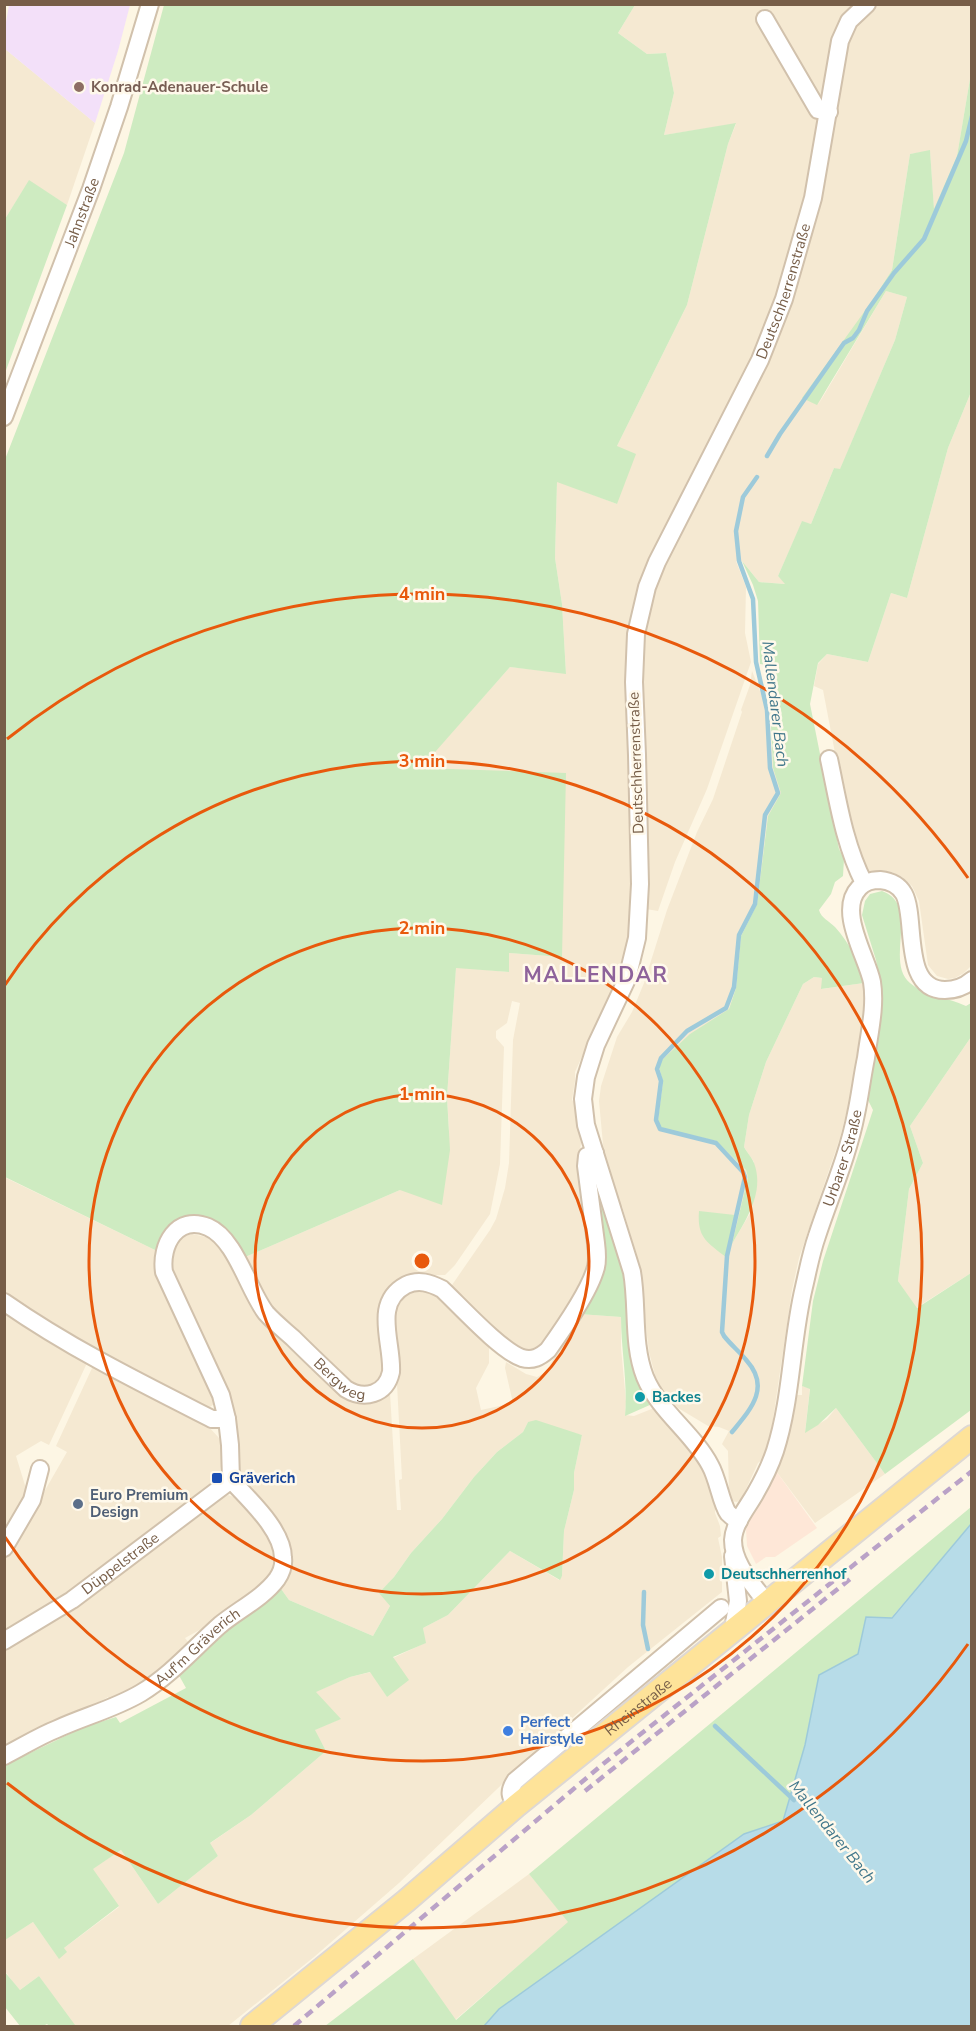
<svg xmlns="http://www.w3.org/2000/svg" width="976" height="2031" viewBox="0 0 976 2031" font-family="'Nunito Sans',sans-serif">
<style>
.residential{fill:#f5e9d2}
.commercial{fill:#fee7d7}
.education{fill:#f3e0f9}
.green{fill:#ceebc1}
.water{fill:#b7dce8;stroke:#9dcada;stroke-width:1.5}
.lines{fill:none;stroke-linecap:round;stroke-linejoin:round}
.stream{stroke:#9dcada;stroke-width:4.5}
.minor-casing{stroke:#d1c1ac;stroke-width:20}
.major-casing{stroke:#ded8d3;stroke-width:26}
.minor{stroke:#fff;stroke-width:16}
.major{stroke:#fee399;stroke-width:22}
.rail{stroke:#baa2c7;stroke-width:4.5;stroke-dasharray:9 6;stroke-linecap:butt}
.ring{fill:none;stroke:#e8590c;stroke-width:3}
.education-dot{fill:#8d6e63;stroke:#fff9eb;stroke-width:2}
.culture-dot{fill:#0f9aa8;stroke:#fff9eb;stroke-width:2}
.transit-dot{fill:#1a4fb4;stroke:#fff9eb;stroke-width:2}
.service-dot{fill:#5c6f8a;stroke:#fff9eb;stroke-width:2}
.shop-dot{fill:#3f7fe0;stroke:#fff9eb;stroke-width:2}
.labels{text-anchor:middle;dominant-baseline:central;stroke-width:5;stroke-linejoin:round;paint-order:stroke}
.education-label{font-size:15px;font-weight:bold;fill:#785e54;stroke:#fff9eb;text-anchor:start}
.street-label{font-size:15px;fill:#775e48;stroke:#fff9eb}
.culture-label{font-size:15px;font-weight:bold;fill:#0d838f;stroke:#fff9eb;text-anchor:start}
.transit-label{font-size:15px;font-weight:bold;fill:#164399;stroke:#fff9eb;text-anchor:start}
.service-label{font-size:15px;font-weight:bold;fill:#4e5e75;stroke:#fff9eb;text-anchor:start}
.shop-label{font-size:15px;font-weight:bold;fill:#366cbe;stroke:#fff9eb;text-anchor:start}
.water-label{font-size:16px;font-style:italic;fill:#41778b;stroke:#fff9eb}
.district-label{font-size:21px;font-weight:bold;letter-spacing:1.5px;fill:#8e639b;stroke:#fff9eb}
.centre{fill:#e8590c;stroke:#fff9eb;stroke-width:3}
.ring-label{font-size:18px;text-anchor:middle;font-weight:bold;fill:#e8590c;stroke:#fff9eb;stroke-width:5;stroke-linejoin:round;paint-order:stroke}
</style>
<rect width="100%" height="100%" fill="#fdf6e4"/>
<path class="residential" d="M 635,5 L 971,5 L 971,73 L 957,156 L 934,210 L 930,151 L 910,154 L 892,270 L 872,301 L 818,405 L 886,291 L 907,297 L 895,340 L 840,470 L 834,468 L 811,524 L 802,522 L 778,576 L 786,584 L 759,582 L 742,561 L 736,561 L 746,587 L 745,633 L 751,662 L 707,789 L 675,862 L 658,911 L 646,909 L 647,826 L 641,693 L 642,658 L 648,613 L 659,575 L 676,540 L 668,523 L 645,570 L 628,941 L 620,973 L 575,1072 L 575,1081 L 572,1100 L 575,1103 L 581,1143 L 578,1165 L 588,1219 L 590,1265 L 585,1279 L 543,1343 L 534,1350 L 529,1351 L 520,1348 L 491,1325 L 452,1289 L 452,1285 L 490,1230 L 496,1219 L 505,1188 L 509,1163 L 513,1040 L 520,1003 L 512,1001 L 507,1023 L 496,1031 L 496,1038 L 504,1047 L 500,1164 L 490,1214 L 455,1265 L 445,1275 L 409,1275 L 397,1281 L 388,1290 L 379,1306 L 378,1319 L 384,1357 L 382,1375 L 372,1385 L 362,1387 L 346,1378 L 268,1305 L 243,1258 L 400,1190 L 449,1129 L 447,1097 L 456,967 L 508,972 L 509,953 L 562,957 L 420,768 L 510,667 L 566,673 L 562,604 L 555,558 L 557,481 L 617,504 L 617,446 L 687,305 L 728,144 L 736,124 L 664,135 L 674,93 L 666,53 L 647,54 L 618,33 Z
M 5,49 L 95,123 L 67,205 L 29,181 L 5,219 Z
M 971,392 L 972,965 L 964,973 L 955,978 L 948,979 L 937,976 L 928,965 L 919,901 L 912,886 L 902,877 L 892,872 L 877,871 L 869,873 L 853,847 L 823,690 L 814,686 L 818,664 L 827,654 L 868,662 L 891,593 L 907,598 L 948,448 Z
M 752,671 L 769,714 L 773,768 L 782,793 L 768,816 L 757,904 L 741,936 L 736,988 L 729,1009 L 659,1067 L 663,1082 L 658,1120 L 661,1128 L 716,1141 L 746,1170 L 748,1177 L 733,1242 L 752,1210 L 754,1162 L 744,1147 L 749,1115 L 766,1062 L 803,984 L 814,977 L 822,978 L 822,989 L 864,983 L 864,1009 L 853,1086 L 840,1138 L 799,1258 L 792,1290 L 771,1433 L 762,1460 L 758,1463 L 742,1498 L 737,1502 L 731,1501 L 729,1493 L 728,1451 L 722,1444 L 729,1431 L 719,1427 L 708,1426 L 678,1408 L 663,1391 L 655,1375 L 649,1352 L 638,1260 L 622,1206 L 619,1206 L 604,1155 L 599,1101 L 601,1086 L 617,1037 L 632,1012 L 644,983 L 667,910 L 697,832 L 713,799 L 742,712 L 741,710 L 750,685 Z
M 971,1037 L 971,1273 L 916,1308 L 898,1281 L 909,1189 L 923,1163 L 910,1126 Z
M 4,1177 L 155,1250 L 155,1263 L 158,1274 L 216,1397 L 214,1404 L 210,1407 L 205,1406 L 114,1360 L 40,1318 L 5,1293 Z
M 192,1234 L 211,1238 L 219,1246 L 251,1304 L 347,1398 L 353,1401 L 367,1404 L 381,1400 L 390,1393 L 397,1510 L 401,1510 L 399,1480 L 402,1479 L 397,1384 L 400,1368 L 394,1322 L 395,1310 L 405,1296 L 415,1291 L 432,1292 L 445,1301 L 489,1341 L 489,1363 L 476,1388 L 481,1410 L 513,1403 L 505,1368 L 506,1362 L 526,1374 L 537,1377 L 546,1372 L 579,1314 L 621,1317 L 621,1348 L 626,1401 L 625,1415 L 634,1416 L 654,1408 L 693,1453 L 702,1467 L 716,1498 L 715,1513 L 720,1526 L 721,1536 L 718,1538 L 722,1557 L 722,1592 L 628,1667 L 544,1744 L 399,1883 L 314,1957 L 228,2026 L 74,2026 L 39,1976 L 20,1990 L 12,1981 L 5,1971 L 4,1940 L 33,1922 L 59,1958 L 64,1948 L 119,1907 L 92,1869 L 121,1850 L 158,1904 L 218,1856 L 209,1844 L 251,1815 L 326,1751 L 314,1730 L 340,1719 L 315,1692 L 350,1677 L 371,1672 L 387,1697 L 393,1658 L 425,1643 L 423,1628 L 448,1615 L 510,1551 L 559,1580 L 562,1576 L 564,1531 L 574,1490 L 574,1473 L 582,1435 L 528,1422 L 523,1432 L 497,1452 L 474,1477 L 442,1519 L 411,1553 L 394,1577 L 380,1593 L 390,1606 L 373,1636 L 289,1600 L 279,1586 L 277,1521 L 242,1477 L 171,1271 L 169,1260 L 176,1244 L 183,1237 Z
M 5,1312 L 33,1332 L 87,1363 L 49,1445 L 41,1441 L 16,1456 L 28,1495 L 5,1536 Z
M 93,1366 L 208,1426 L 219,1438 L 222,1446 L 222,1462 L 220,1471 L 211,1485 L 71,1591 L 5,1632 L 5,1560 L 67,1452 L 56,1446 Z
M 802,1386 L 810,1388 L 805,1432 L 827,1419 L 836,1408 L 885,1474 L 815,1523 L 776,1471 L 787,1441 L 794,1395 L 802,1395 Z
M 228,1495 L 240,1499 L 270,1535 L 278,1559 L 268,1580 L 216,1621 L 185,1638 L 192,1647 L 112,1705 L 108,1697 L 81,1712 L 5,1748 L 4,1650 L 57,1620 L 104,1587 L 222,1498 Z
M 529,1874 L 569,1922 L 455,2020 L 413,1959 Z"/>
<path class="commercial" d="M 776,1471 L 817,1528 L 775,1557 L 766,1557 L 756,1564 L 747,1546 L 746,1529 L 748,1523 L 763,1499 Z"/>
<path class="education" d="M 9,5 L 130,5 L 118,51 L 95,123 L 5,49 L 5,28 Z"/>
<path class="green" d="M 164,5 L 635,5 L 618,33 L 647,54 L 666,53 L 674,93 L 664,135 L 736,123 L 728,144 L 687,305 L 617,446 L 636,454 L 617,504 L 557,482 L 555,558 L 562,604 L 566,674 L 510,667 L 421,768 L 566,773 L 562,957 L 509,953 L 509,972 L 456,968 L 447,1097 L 450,1150 L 442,1205 L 400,1190 L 243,1258 C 235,1243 225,1217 204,1218 C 194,1218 176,1227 166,1230 L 155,1250 L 5,1177 L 4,462 L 124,153 Z
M 971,73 L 971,392 L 948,448 L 907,598 L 891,593 L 868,662 L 827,654 L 818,663 L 810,704 L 839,849 L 844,859 L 843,876 L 835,882 L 831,894 L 819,910 C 821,918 829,921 835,927 C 849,942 860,964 864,983 L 821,989 L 822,978 L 814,977 L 803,984 L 766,1062 L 749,1115 L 744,1147 C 747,1152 752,1158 754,1163 C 765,1192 746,1220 732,1244 L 748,1177 L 746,1170 L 716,1141 L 661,1128 L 658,1120 L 663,1082 L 659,1067 L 662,1060 L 690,1034 L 729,1009 L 736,988 L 741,936 L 757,904 L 768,816 L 781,793 L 773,768 L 768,665 L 760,664 L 758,601 L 753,585 L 742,561 L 759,582 L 785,584 L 778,576 L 802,521 L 811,524 L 834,468 L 840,469 L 895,340 L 907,297 L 886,291 L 817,405 L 802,398 L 872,301 L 892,270 L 910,154 L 930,150 L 934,209 L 957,156 Z
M 29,180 L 67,205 L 5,373 L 5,219 Z
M 882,891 C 921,905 884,962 910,983 C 927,997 947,997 966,1006 L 971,1003 L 971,1037 L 910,1126 L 923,1163 L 909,1189 L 898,1281 L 917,1308 L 971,1273 L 971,1410 L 885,1474 L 836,1408 L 818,1425 L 805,1433 L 810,1389 L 802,1386 L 813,1301 L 823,1261 L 873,1110 L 867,1098 L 882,994 L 876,960 L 862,915 L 865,901 L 870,894 Z
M 591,1168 L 622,1269 L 652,1404 L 625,1416 C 628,1383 621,1350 621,1317 L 579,1314 L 597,1283 Z
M 699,1211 L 735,1215 L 726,1257 C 706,1242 697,1237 699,1211 Z
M 536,1420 L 582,1435 L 574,1473 L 574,1490 L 564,1531 L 562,1576 L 560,1580 L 510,1551 L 448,1615 L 423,1628 L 426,1643 L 393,1657 L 409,1680 L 387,1697 L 370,1672 L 350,1677 L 316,1692 L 341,1719 L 315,1730 L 326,1751 L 251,1815 L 210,1843 L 218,1856 L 158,1904 L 121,1850 L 93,1869 L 119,1906 L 64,1948 L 67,1952 L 59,1959 L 33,1922 L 5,1940 L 5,1765 L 84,1727 L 116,1717 L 120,1723 L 186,1688 L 176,1670 L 279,1586 L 289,1600 L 373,1636 L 390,1606 L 379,1593 L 394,1577 L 411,1553 L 442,1519 L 474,1477 L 497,1452 L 523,1432 L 528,1422 Z
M 971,1507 L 971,1524 L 891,1618 L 866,1617 L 858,1654 L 819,1675 L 805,1745 L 783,1821 L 744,1834 L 499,2009 L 484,2026 L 325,2026 L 413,1959 L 456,2020 L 568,1922 L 529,1874 Z
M 4,1971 L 20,1990 L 39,1976 L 75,2025 L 49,2026 L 47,2024 L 43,2026 L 20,2026 L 5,2007 Z"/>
<path class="water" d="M 971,1524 L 971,2026 L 484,2026 L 499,2009 L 744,1834 L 783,1821 L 805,1745 L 819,1675 L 858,1654 L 866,1617 L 892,1618 Z"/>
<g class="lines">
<path class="stream" d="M 767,456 L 780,434 L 844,343 L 853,338 L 859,330 L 867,311 L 894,273 L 924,239 L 966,141 L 972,116
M 732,1432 C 750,1410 771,1388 747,1361 C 740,1352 731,1345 724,1336 L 722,1332 L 727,1256 L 745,1177 L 743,1172 L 716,1143 L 660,1129 L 656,1120 L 661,1081 L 657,1069 L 661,1058 L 687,1031 L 726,1008 L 734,987 L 739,935 L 755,904 L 765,815 L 778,793 L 770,768 L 767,710 L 756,662 L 753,599 L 739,561 L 736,531 L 743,497 L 757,477
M 644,1592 L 643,1625 L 648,1649
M 715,1726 L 794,1800"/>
<defs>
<g id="minor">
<path d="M 765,19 L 818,110 L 829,112"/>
<path id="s1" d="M 4,417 L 91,189 L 119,107 L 150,4"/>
<path d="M 829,759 C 838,801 844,844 864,883"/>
<path d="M 4,1302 C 70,1348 141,1383 212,1419 L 227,1419 L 230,1445 L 231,1480"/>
<path id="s2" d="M 227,1419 L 221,1395 L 164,1272 C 160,1245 177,1214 208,1227 C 236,1239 248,1290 266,1313 C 274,1322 284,1330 293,1338 C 310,1355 328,1372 346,1389 C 364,1400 386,1395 391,1372 C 393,1343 372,1303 406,1285 C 419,1279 430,1283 442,1289 C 460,1306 501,1351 522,1358 C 533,1361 540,1357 548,1350 C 563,1329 590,1291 596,1267 C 598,1259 597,1251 596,1243 L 586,1166 L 587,1156 L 595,1153"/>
<path id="s3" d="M 739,1521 C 735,1519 731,1516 728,1513 C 721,1503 718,1479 710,1465 C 693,1433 659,1411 645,1377 C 632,1344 638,1306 632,1272 L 586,1125 L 583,1099 L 586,1077 L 596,1045 L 627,979 L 637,938 L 640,884 L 637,755 L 634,682 L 636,634 L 647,587 L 657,562 L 760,360 L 784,299 L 813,198 L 840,41 L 849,21 L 867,4"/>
<path d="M 4,1548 L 32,1500 L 40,1469"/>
<path d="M 733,1556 L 738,1601 L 733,1629"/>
<path id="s4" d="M 766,1602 C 753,1584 733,1564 733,1540 C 734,1523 747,1508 755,1494 C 763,1480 770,1466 775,1451 C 792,1398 791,1341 804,1287 C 808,1270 811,1253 817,1236 C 830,1196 848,1156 856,1114 C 860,1096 862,1077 866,1058 C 869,1034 876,1007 872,982 C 867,957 837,911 859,888 C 864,882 873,880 880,880 C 890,881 899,885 904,894 C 917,918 901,990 945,990 C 956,990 964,987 972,980"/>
<path id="s5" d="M 4,1641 L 72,1600 L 231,1480"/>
<path id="s6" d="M 4,1756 C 22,1747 39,1736 57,1729 C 85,1716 114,1709 141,1693 C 171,1675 194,1648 220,1625 C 238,1610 263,1598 277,1579 C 281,1573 284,1565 283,1558 C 283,1530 249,1500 231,1480"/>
<path d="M 516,1806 C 510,1796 508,1792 515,1781 L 721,1608"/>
</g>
<g id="major">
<path id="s7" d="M 252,2026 L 406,1901 L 516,1806 L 972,1437"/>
</g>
</defs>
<use href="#minor" class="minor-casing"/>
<use href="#major" class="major-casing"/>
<use href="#minor" class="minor"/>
<use href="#major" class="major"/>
<path class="rail" d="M 585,1791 L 854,1576
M 294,2026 L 603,1764 L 972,1471"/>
</g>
<g class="ring">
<circle cx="422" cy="1261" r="167"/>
<circle cx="422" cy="1261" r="333"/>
<path d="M5 985A500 500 0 1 1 5 1537"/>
<path d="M968 1644A667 667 0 0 1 7 1783M7 739A667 667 0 0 1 968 878"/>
</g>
<circle class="education-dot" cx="79" cy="87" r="6"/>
<g class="culture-dot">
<circle cx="640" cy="1397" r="6"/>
<circle cx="709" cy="1574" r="6"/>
</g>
<rect class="transit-dot" x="211" y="1472" width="12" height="12" rx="3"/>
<circle class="service-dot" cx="78" cy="1504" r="6"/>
<circle class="shop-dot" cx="508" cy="1731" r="6"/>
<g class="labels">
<g class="education-label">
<text x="91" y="87">Konrad-Adenauer-Schule</text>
</g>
<g class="street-label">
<text stroke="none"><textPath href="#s1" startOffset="219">Jahnstraße</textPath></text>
<text stroke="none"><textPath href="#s3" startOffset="1311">Deutschherrenstraße</textPath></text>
<text transform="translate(636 763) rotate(-92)">Deutschherrenstraße</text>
<text stroke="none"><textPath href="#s4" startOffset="472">Urbarer Straße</textPath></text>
<text stroke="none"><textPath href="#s2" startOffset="444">Bergweg</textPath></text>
<text stroke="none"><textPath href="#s5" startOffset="140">Düppelstraße</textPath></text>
<text stroke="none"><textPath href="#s6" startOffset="224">Auf'm Gräverich</textPath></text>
<text stroke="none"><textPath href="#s7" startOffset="501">Rheinstraße</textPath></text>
</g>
<g class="culture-label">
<text x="652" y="1397">Backes</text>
<text x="721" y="1574">Deutschherrenhof</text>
</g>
<g class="transit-label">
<text x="229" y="1478">Gräverich</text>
</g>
<g class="service-label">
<text x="90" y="1495">Euro Premium<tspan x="90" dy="17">Design</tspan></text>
</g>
<g class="shop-label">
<text x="520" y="1722">Perfect<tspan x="520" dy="17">Hairstyle</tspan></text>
</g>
<g class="water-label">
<text transform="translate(775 704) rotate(83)">Mallendarer Bach</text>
<text transform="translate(832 1832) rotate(51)">Mallendarer Bach</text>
</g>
<g class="district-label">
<text x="596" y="975">MALLENDAR</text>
</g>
</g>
<circle cx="422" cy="1261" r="9" class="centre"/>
<g class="ring-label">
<text x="422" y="600">4 min</text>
<text x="422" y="767">3 min</text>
<text x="422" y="934">2 min</text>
<text x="422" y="1100">1 min</text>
</g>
<rect width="976" height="2031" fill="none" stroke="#775e48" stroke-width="12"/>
</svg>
